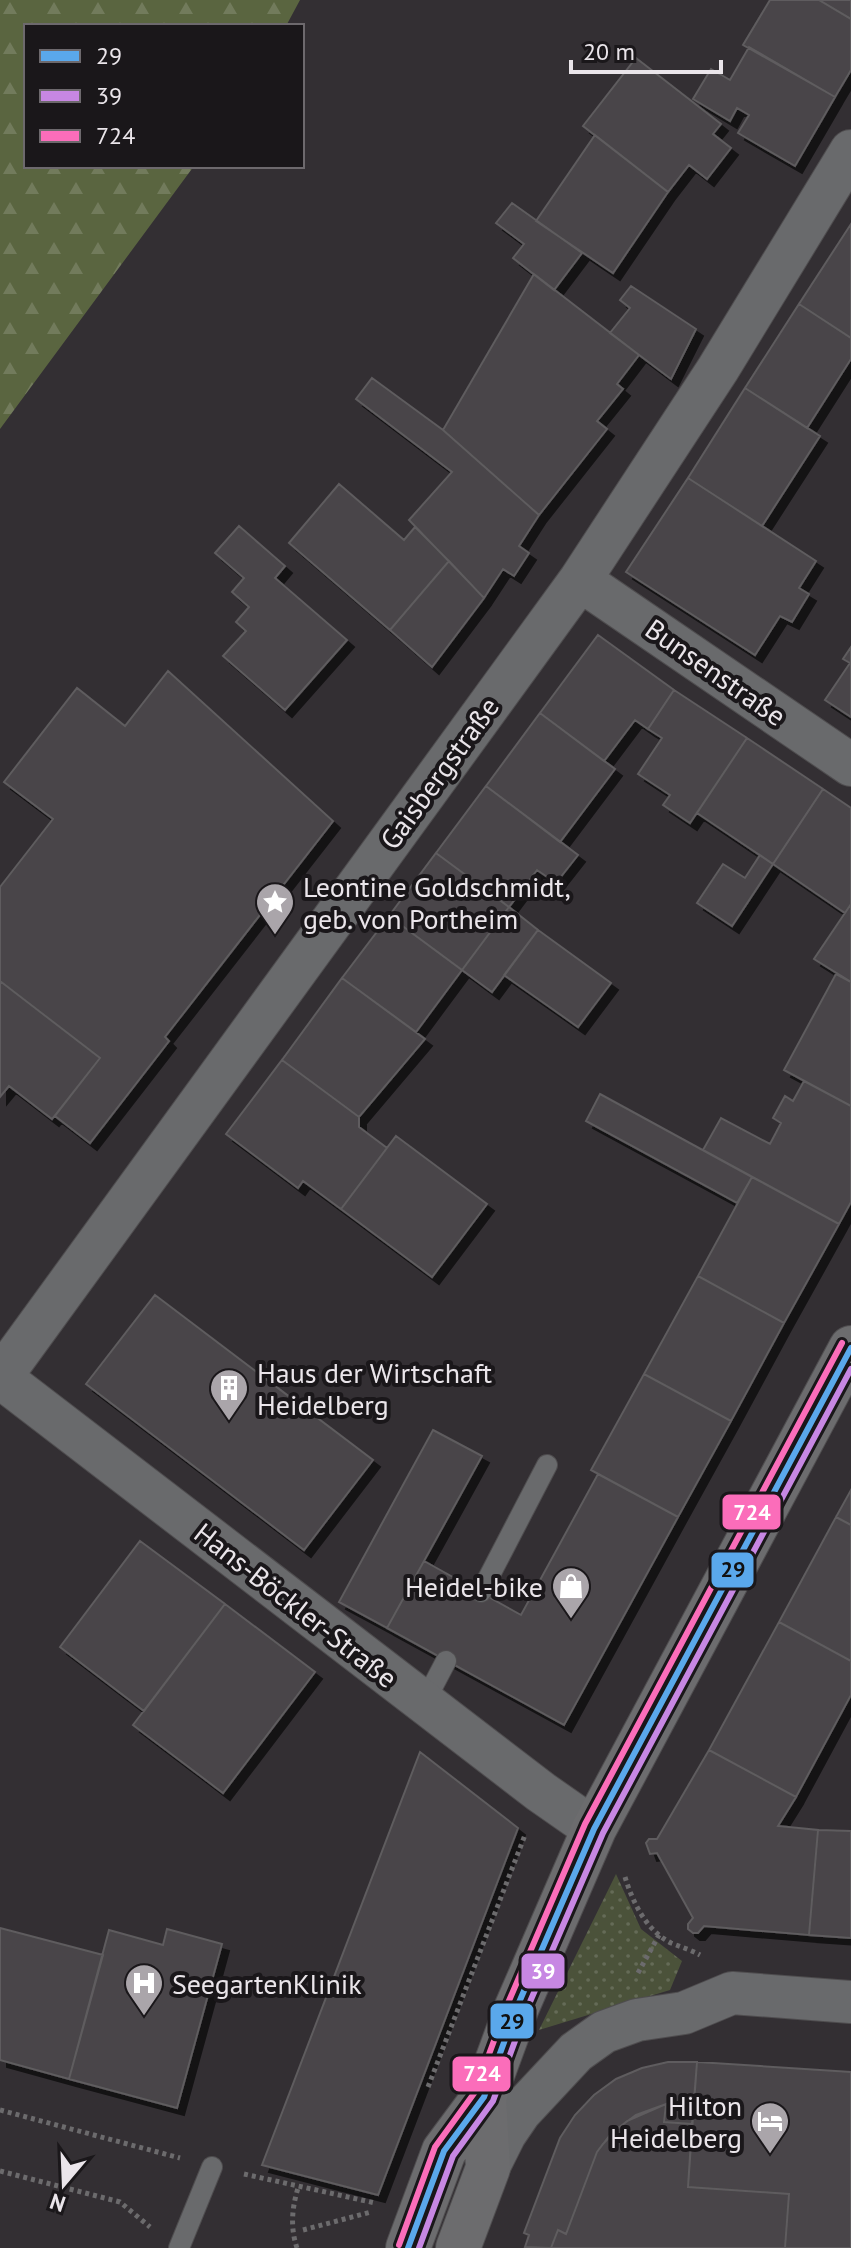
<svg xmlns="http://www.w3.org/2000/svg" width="851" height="2248" viewBox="0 0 851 2248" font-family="'PT Sans',sans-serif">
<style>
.green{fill:url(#green-dots)}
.forest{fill:url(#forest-firs)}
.building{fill:#484548;stroke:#5e5c5e;stroke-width:2;filter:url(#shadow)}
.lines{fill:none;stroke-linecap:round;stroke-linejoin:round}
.service-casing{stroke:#4f4d4f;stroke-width:22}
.minor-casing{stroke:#4f4d4f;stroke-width:44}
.secondary-casing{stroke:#4f4d4f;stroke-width:46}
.path{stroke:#6c6b6d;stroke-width:5;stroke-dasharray:4 4;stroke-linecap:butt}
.service{stroke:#696a6c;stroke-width:20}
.minor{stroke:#696a6c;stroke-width:42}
.secondary{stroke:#6c6c6e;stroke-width:44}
.bus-1-casing{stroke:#1a171a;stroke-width:12}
.bus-2-casing{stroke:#1a171a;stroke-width:12}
.bus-3-casing{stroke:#1a171a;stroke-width:12}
.bus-1{stroke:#5aa8eb;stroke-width:6}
.bus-2{stroke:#c787e3;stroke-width:6}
.bus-3{stroke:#fb6dba;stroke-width:6}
.labels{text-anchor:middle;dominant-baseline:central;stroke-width:8;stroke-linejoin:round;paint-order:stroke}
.street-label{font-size:28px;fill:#eae5ea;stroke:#1a171a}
.poi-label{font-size:28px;fill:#eae5ea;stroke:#1a171a;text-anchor:start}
.line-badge{stroke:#1a171a;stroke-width:3}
.badge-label{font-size:22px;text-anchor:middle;font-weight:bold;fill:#fff}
.pale-badge-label{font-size:22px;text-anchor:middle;font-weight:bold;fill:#111}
</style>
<defs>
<pattern id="green-dots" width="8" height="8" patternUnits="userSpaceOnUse" patternTransform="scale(2)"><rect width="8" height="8" fill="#4b523a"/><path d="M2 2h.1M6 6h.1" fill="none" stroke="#656b57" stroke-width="1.8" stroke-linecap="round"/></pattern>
<pattern id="forest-firs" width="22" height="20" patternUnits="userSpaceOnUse" patternTransform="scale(2)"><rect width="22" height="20" fill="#5a6540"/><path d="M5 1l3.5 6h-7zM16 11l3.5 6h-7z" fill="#727b5c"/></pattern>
<filter id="shadow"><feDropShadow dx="7" dy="7" stdDeviation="0" flood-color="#0009"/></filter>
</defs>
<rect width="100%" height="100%" fill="#332f33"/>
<path class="green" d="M 616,1874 L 641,1929 L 682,1961 L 670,1990 L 539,2030 Z"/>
<path class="forest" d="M 0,0 L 300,0 L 286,26 L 26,26 L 26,166 L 194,166 L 0,429 Z"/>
<path class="building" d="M 770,0 L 819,0 L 851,19 L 851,70 L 835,97 L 743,45 Z
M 819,0 L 851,0 L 851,19 Z
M 749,47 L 835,97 L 795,166 L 738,133 L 749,115 L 737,108 L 730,121 L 693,99 L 711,69 L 730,80 Z
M 636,58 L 721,124 L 713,134 L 731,148 L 707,179 L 689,165 L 668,192 L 583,126 Z
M 595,135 L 668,192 L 613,273 L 536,221 Z
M 512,203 L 582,253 L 554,290 L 513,258 L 524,244 L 496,223 Z
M 851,224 L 851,338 L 799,304 Z
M 534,274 L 639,355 L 617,384 L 623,389 L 597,421 L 607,429 L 539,515 L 443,430 Z
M 631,286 L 696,329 L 671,379 L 610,333 L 630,308 L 620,300 Z
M 799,304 L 851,338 L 851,359 L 807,428 L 745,388 Z
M 372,378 L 443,430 L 539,515 L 519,546 L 529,553 L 514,576 L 503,569 L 484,598 L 409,520 L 452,472 L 356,399 Z
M 745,388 L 820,436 L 762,526 L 688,478 Z
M 688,478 L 816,561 L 799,588 L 809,594 L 792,622 L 780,616 L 755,655 L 626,572 Z
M 339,484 L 404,540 L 415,527 L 449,561 L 390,630 L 289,543 Z
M 239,526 L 285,566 L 275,578 L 347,640 L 285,710 L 223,656 L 246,631 L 236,622 L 249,607 L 232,592 L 244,578 L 215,553 Z
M 449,561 L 484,598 L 432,667 L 390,630 Z
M 598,635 L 674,690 L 648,729 L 635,720 L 604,761 L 540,713 Z
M 851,647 L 851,717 L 825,700 L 850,663 L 843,659 Z
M 168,671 L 333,821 L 165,1037 L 169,1041 L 90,1143 L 55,1116 L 100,1058 L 0,981 L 0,887 L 53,819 L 4,782 L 77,688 L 125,726 Z
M 674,690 L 747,738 L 690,823 L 663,805 L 670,795 L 638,774 L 662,738 L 648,729 Z
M 540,713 L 615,769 L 560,842 L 486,786 Z
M 747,738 L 823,789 L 773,864 L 697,813 Z
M 486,786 L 578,855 L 556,883 L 537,870 L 509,907 L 436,853 Z
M 823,789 L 851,808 L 851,904 L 845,913 L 773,864 Z
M 436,853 L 509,907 L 462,970 L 389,916 Z
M 760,855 L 773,864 L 732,926 L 697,903 L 723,864 L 745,878 Z
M 851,904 L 851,982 L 814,959 Z
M 509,907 L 538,930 L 492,992 L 462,970 Z
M 389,916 L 462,970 L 416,1032 L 342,978 Z
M 538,930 L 611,983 L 578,1027 L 504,975 Z
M 836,974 L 851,982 L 851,1106 L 784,1070 Z
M 342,978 L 425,1039 L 359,1117 L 282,1060 Z
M 0,981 L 100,1058 L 52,1119 L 9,1086 L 0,1097 Z
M 282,1060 L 359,1117 L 359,1127 L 387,1148 L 341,1209 L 303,1181 L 298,1188 L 226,1134 Z
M 804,1081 L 851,1106 L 851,1202 L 839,1224 L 703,1150 L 721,1118 L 770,1144 L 781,1123 L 773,1118 L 785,1096 L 793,1101 Z
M 600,1094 L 752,1177 L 737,1203 L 586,1121 Z
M 396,1136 L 487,1204 L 432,1277 L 341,1209 Z
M 752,1177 L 839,1224 L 784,1323 L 698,1276 Z
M 698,1276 L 784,1323 L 731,1421 L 644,1374 Z
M 155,1295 L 373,1460 L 304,1550 L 86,1384 Z
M 644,1374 L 731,1421 L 678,1517 L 591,1470 Z
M 433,1430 L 482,1456 L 387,1628 L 339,1602 Z
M 598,1474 L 678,1517 L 564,1725 L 387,1628 L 424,1561 L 521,1615 Z
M 851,1490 L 851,1525 L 836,1517 Z
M 836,1517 L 851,1525 L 851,1661 L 779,1622 Z
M 140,1541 L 225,1604 L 144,1711 L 60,1647 Z
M 225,1604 L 315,1672 L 223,1793 L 133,1725 Z
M 779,1622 L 851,1661 L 851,1695 L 796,1797 L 709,1750 Z
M 709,1750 L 796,1797 L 778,1826 L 818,1830 L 809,1935 L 704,1926 L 698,1933 L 693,1933 L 688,1929 L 688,1924 L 693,1918 L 657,1853 L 650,1854 L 646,1843 L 649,1839 L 657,1839 Z
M 420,1752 L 518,1828 L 378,2195 L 262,2165 Z
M 818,1830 L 851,1831 L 851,1938 L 809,1935 Z
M 0,1928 L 103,1955 L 69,2079 L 0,2060 Z
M 167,1929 L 222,1944 L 177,2108 L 69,2079 L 109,1930 L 163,1945 Z
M 668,2062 L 697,2062 L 692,2124 L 664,2122 L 666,2104 L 627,2121 L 610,2135 L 597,2152 L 566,2234 L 558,2230 L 551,2248 L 525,2247 L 529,2235 L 524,2233 L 560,2138 L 575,2115 L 594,2095 L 616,2079 L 642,2068 Z
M 697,2062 L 851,2072 L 851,2248 L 785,2248 L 789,2194 L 688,2187 Z
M 666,2104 L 664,2122 L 692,2124 L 688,2187 L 789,2194 L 785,2248 L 551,2248 L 558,2230 L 566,2234 L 597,2152 L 603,2144 L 618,2128 L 636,2115 Z"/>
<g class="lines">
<defs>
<path id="service" d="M 481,1592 L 547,1465
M 424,1703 L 446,1661
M 179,2248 L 212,2167"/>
<path id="minor" d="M 580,580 L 851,765
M 0,1377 L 541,1792 L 594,1829
M 0,1378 L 580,580 L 718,369 L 851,151
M 488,2168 L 505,2134 L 520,2112 L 576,2052 L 604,2032 L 637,2020 L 684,2013 L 732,1993 L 851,2002"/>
<path id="secondary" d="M 408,2248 L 444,2151 L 484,2097 L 517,2007 L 594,1829 L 851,1348
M 458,2248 L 488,2168 L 484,2097"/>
</defs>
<use href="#service" class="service-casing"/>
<use href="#minor" class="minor-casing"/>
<use href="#secondary" class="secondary-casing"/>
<path class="path" d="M 625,1877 C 633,1903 646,1930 671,1943 C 681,1947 691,1950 700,1955
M 638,1973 L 659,1935
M 428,2087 L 525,1835
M 0,2110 L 180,2158
M 0,2171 L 120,2202 L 150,2227
M 244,2174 L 375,2203
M 303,2230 L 371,2212
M 297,2248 C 290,2227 292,2208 298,2188"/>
<use href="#service" class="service"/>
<use href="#minor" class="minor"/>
<use href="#secondary" class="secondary"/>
<defs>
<path id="bus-1" d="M 408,2248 L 444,2151 L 484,2097 L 517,2007 L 594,1829 L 851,1348"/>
<path id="bus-2" d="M 419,2248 L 453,2156 L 493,2101 L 526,2011 L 603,1833 L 851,1369"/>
<path id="bus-3" d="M 399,2245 L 435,2147 L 475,2092 L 508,2003 L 585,1824 L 842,1343"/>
</defs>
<use href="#bus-1" class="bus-1-casing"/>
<use href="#bus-2" class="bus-2-casing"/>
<use href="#bus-3" class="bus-3-casing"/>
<use href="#bus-1" class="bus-1"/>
<use href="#bus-2" class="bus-2"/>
<use href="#bus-3" class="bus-3"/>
</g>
<defs>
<symbol id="sight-pin" viewBox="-11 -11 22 30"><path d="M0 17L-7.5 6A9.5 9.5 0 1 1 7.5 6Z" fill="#aaa5aa" stroke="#1a171a"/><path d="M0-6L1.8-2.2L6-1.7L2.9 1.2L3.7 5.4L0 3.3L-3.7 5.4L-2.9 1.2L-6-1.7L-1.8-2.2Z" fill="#fff"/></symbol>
<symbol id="building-pin" viewBox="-11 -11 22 30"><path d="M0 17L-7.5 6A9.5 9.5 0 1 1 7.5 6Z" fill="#aaa5aa" stroke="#1a171a"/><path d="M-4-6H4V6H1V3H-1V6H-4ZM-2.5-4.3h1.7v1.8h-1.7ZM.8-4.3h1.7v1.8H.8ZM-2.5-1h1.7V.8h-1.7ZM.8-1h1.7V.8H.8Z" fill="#fff"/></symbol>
<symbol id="shop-pin" viewBox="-11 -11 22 30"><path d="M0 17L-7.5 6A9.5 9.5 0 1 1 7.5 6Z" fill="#aaa5aa" stroke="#1a171a"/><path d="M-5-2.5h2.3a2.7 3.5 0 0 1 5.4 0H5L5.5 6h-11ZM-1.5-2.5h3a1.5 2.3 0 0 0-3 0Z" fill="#fff"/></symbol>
<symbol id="hospital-pin" viewBox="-11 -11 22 30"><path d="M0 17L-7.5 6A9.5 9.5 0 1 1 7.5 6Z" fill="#aaa5aa" stroke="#1a171a"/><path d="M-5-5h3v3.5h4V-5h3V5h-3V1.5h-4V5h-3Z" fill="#fff"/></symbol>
<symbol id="hotel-pin" viewBox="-11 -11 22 30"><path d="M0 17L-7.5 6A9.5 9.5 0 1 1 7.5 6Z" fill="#aaa5aa" stroke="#1a171a"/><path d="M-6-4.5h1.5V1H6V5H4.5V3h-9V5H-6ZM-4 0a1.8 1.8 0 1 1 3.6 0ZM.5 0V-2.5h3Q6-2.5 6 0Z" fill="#fff"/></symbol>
</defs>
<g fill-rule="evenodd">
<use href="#sight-pin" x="253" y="880" width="44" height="60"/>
<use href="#building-pin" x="207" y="1366" width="44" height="60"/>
<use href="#shop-pin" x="549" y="1564" width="44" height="60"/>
<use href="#hospital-pin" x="122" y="1961" width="44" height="60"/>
<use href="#hotel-pin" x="748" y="2099" width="44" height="60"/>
</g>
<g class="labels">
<g class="street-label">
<text transform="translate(716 672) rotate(35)">Bunsenstraße</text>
<text transform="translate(439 773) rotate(-54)">Gaisbergstraße</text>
<text transform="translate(296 1605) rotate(38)">Hans-Böckler-Straße</text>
</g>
<g class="poi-label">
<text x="303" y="886">Leontine Goldschmidt,<tspan x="303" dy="32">geb. von Portheim</tspan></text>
<text x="257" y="1372">Haus der Wirtschaft<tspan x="257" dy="32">Heidelberg</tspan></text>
<text x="543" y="1586" text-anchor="end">Heidel-bike</text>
<text x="172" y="1983">SeegartenKlinik</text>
<text x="742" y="2105" text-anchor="end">Hilton<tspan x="742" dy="32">Heidelberg</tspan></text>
</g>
</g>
<g class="line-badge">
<rect x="721" y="1493" width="61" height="38" rx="8" fill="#fb6dba"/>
<rect x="710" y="1551" width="45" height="38" rx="8" fill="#5aa8eb"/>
<rect x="520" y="1952" width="46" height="38" rx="8" fill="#c787e3"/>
<rect x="489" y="2002" width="46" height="38" rx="8" fill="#5aa8eb"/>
<rect x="451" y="2055" width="61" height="38" rx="8" fill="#fb6dba"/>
</g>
<g class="badge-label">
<text x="752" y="1520">724</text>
<text x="543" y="1979">39</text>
<text x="482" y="2081">724</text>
</g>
<g class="pale-badge-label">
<text x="733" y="1577">29</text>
<text x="512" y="2029">29</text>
</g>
<rect x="24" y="24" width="280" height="144" fill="#1a171a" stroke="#6d696d" stroke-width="2"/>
<rect x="40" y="50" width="40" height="12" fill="#5aa8eb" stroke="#6d696d" stroke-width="2"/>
<text x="96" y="64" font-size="24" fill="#eae5ea">29</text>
<rect x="40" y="90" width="40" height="12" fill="#c787e3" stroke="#6d696d" stroke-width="2"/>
<text x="96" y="104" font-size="24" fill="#eae5ea">39</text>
<rect x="40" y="130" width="40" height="12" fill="#fb6dba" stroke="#6d696d" stroke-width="2"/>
<text x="96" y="144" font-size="24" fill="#eae5ea">724</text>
<g transform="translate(64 2184) rotate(199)" stroke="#1a171a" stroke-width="6" paint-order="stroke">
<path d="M0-6L14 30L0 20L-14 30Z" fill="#eae5ea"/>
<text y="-12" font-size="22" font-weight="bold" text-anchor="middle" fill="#eae5ea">N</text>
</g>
<path d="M571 60v12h150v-12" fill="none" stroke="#eae5ea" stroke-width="4"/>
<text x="583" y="60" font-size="24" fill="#eae5ea" stroke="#1a171a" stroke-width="6" paint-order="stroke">20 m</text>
</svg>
